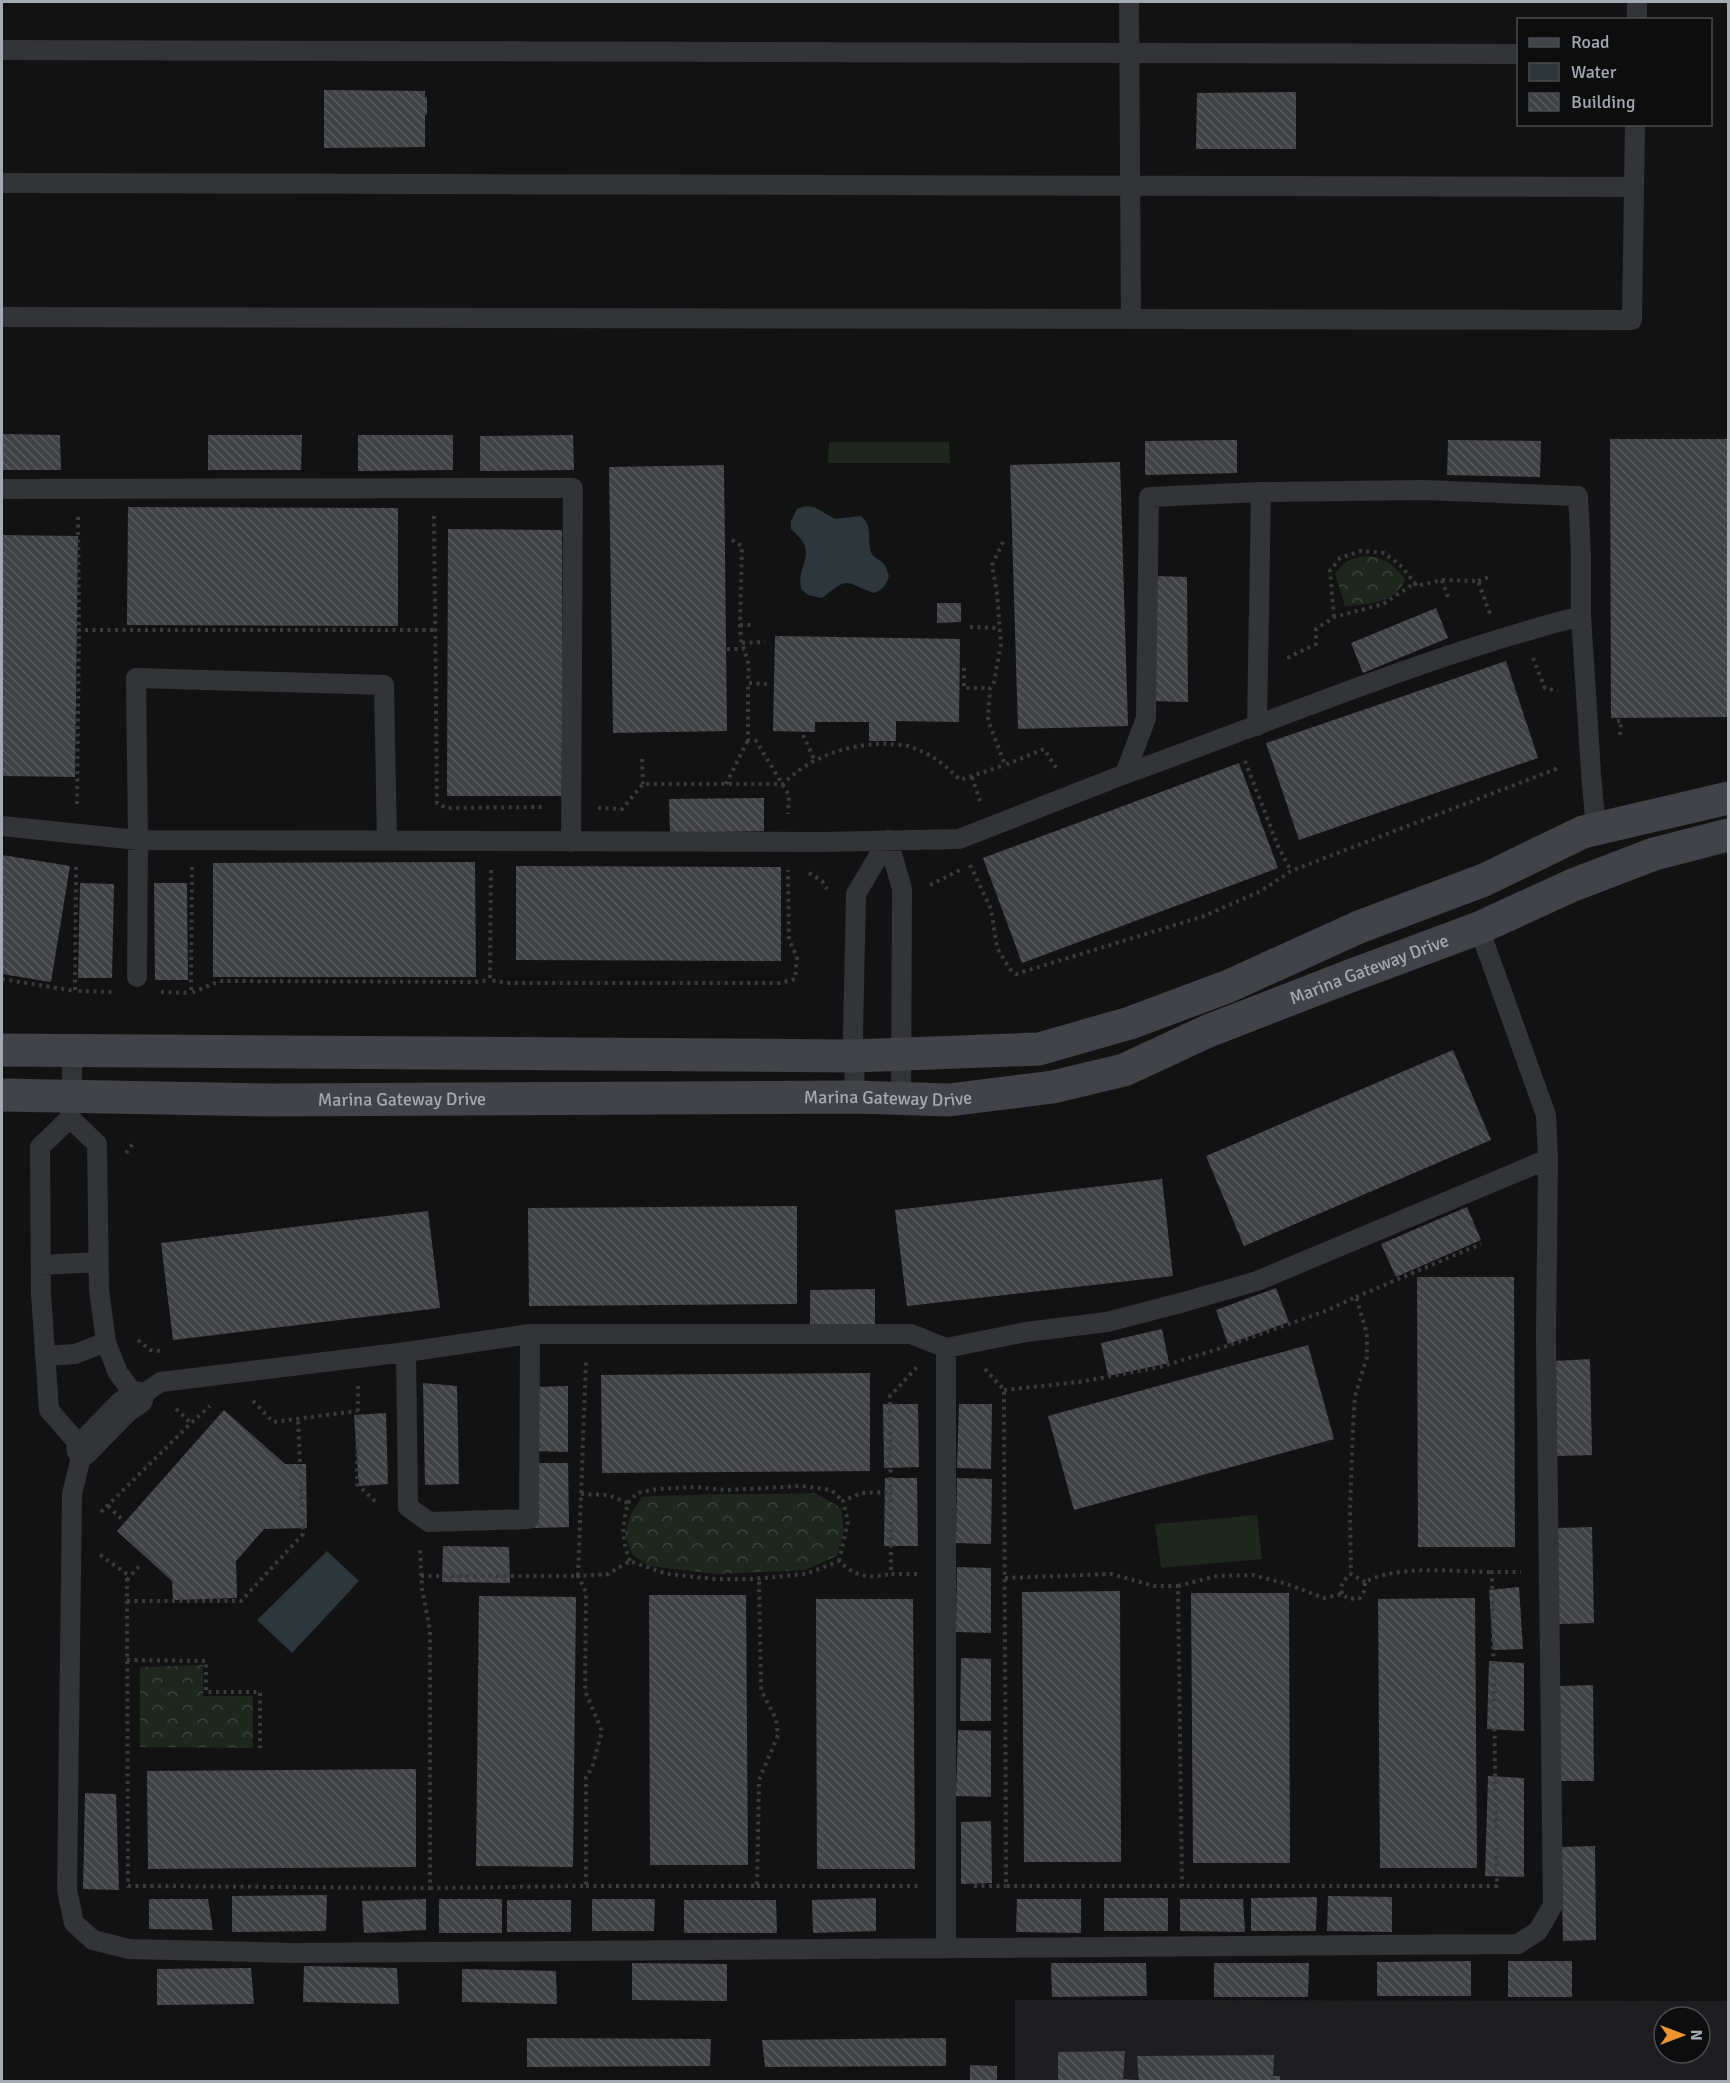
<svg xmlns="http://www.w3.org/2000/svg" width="1730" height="2083" viewBox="0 0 1730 2083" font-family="Signika,sans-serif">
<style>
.built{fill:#1e1e20;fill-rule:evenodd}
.forest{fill:url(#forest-crowns)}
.pitch{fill:#1e261e}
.water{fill:#2c363b}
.building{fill:url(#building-back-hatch)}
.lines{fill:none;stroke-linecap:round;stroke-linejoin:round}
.path{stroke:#393b3f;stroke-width:4;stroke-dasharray:3 4.5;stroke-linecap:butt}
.lane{stroke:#333438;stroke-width:20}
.street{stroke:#333438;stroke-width:33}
.secondary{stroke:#414348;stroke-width:33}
.labels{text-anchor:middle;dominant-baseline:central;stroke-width:4.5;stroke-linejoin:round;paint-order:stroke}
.street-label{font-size:18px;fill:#a3aab3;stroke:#0d0d0e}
</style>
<defs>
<pattern id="forest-crowns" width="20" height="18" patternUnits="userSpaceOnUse" patternTransform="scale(1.5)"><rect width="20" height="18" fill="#1e261e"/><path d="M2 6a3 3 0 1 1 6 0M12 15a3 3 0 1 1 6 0" fill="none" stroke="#3c433c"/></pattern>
<pattern id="building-back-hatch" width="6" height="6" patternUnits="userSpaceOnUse" patternTransform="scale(1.5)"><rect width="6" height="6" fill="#414246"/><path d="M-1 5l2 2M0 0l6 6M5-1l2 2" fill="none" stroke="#595b5e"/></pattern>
</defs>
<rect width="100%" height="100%" fill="#121213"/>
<path class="built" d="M 1015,2000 L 1728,2001 L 1728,2081 L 1015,2082 ZM 1664,2017 L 1700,2017 L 1700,2053 L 1664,2053 Z"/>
<path class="forest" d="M 1369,556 C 1386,558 1395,566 1405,579 C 1398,603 1365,605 1345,606 L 1335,574 C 1346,560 1350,558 1369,556 Z
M 815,1493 L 841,1508 L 844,1530 L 837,1556 L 805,1570 L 717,1574 L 649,1566 L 632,1554 L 625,1534 L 632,1512 L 642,1497 C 700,1493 757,1495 815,1493 Z
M 203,1665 L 203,1696 L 253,1696 L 253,1748 L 140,1747 L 140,1667 Z"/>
<path class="pitch" d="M 829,442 L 949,442 L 950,463 L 828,463 Z
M 1257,1515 L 1262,1559 L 1161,1568 L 1155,1524 Z"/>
<path class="water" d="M 806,506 L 814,507 L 835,519 L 861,516 C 873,527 867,535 870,548 C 871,557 877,558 882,562 C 886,566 887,571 889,576 C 886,585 882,591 873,593 C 844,582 850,576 822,598 L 808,595 L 801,589 C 796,560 821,556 791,529 L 791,521 L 797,509 Z
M 327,1551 L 359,1581 L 292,1653 L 257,1620 Z"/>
<path class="building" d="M 324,90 L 425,91 L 425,97 L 427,97 L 427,114 L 425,115 L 425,147 L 324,148 Z
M 1296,92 L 1296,149 L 1196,149 L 1197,93 Z
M 2,434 L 60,435 L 61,470 L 2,470 Z
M 208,435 L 302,435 L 301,470 L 208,470 Z
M 358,435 L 453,435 L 453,470 L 358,471 Z
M 573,435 L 574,470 L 480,471 L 480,436 Z
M 1610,439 L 1728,439 L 1728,717 L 1611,718 Z
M 1237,440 L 1237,473 L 1145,475 L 1145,441 Z
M 1448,440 L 1541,441 L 1540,477 L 1447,475 Z
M 1120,462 L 1128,726 L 1018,729 L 1010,465 Z
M 724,465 L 727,731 L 613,733 L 609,467 Z
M 128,507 L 398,508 L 398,626 L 127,625 Z
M 448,529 L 562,530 L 562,796 L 447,796 Z
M 2,535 L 78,536 L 75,777 L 2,776 Z
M 1155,576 L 1187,577 L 1188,702 L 1150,701 Z
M 937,603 L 961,603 L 961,622 L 937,623 Z
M 1436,608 L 1448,638 L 1363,673 L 1351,643 Z
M 775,636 L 960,639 L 959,722 L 896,721 L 896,741 L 869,741 L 869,722 L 815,722 L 815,732 L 773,731 Z
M 1506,661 L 1538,758 L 1299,840 L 1266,743 Z
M 1239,763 L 1278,868 L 1022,963 L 983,858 Z
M 764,798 L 764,831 L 670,833 L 669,799 Z
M 2,855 L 70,866 L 51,982 L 2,974 Z
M 475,862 L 476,977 L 213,977 L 213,863 Z
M 516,866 L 781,867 L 781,961 L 516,960 Z
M 80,883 L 114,884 L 112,978 L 78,978 Z
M 154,883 L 187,883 L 188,980 L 155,980 Z
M 1453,1050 L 1491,1140 L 1244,1246 L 1206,1156 Z
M 1162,1179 L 1173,1276 L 907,1306 L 895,1210 Z
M 797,1206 L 797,1304 L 529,1306 L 528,1208 Z
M 1467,1207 L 1481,1240 L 1396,1277 L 1381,1244 Z
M 428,1211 L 440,1308 L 173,1340 L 161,1243 Z
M 1417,1277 L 1514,1277 L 1515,1547 L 1418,1547 Z
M 1276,1288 L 1289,1322 L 1228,1344 L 1216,1310 Z
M 875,1289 L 875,1324 L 810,1324 L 810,1290 Z
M 1162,1329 L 1169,1363 L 1108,1376 L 1101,1343 Z
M 1308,1345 L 1334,1439 L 1074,1510 L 1048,1416 Z
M 1590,1359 L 1592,1455 L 1557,1456 L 1554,1361 Z
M 870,1373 L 870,1471 L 602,1473 L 601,1375 Z
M 423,1383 L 457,1386 L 459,1484 L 425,1485 Z
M 568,1386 L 568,1452 L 534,1451 L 534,1387 Z
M 883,1404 L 918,1404 L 919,1467 L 884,1468 Z
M 959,1404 L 992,1404 L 991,1469 L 957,1468 Z
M 224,1410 L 285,1464 L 306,1464 L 307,1528 L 264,1529 L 236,1561 L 237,1598 L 173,1600 L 172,1581 L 117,1531 Z
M 386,1413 L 388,1484 L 359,1486 L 354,1415 Z
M 533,1463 L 568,1463 L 569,1527 L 534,1528 Z
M 885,1478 L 917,1478 L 918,1546 L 884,1546 Z
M 957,1478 L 992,1479 L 991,1544 L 956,1543 Z
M 1592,1527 L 1594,1623 L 1557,1624 L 1556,1528 Z
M 443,1546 L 509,1547 L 510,1583 L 442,1582 Z
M 957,1567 L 991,1568 L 991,1633 L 956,1632 Z
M 1519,1587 L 1523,1649 L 1493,1650 L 1489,1590 Z
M 1120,1591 L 1121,1862 L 1024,1862 L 1022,1592 Z
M 1191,1593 L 1289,1593 L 1290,1863 L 1193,1863 Z
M 649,1595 L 746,1595 L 748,1865 L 650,1865 Z
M 479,1596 L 576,1597 L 573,1867 L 476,1866 Z
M 1475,1598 L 1477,1868 L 1380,1868 L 1378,1599 Z
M 816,1599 L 913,1599 L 915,1869 L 817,1869 Z
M 961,1658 L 991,1659 L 991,1721 L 960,1721 Z
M 1489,1661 L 1524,1663 L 1524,1731 L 1487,1729 Z
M 1593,1685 L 1594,1781 L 1561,1781 L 1559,1686 Z
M 958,1730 L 991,1731 L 991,1797 L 956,1796 Z
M 416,1769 L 416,1867 L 148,1869 L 147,1771 Z
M 1488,1776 L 1524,1778 L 1524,1877 L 1485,1876 Z
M 85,1793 L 116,1794 L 119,1890 L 83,1889 Z
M 991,1821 L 992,1883 L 961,1884 L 961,1822 Z
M 1595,1846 L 1596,1940 L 1563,1941 L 1561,1847 Z
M 327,1895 L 326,1931 L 232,1932 L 232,1896 Z
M 1328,1896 L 1392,1897 L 1392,1932 L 1327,1931 Z
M 1317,1897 L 1316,1931 L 1251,1931 L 1251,1898 Z
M 876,1898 L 876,1931 L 813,1933 L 812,1900 Z
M 1104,1898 L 1168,1898 L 1168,1931 L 1104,1931 Z
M 149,1899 L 208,1899 L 213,1930 L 149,1929 Z
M 426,1899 L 426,1930 L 364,1933 L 362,1901 Z
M 439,1899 L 502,1899 L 502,1933 L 439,1933 Z
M 592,1899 L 655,1899 L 654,1931 L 592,1931 Z
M 1017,1899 L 1081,1899 L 1081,1933 L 1016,1932 Z
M 1180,1899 L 1243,1899 L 1245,1932 L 1180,1931 Z
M 507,1900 L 571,1900 L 571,1932 L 507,1932 Z
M 684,1900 L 776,1900 L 777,1933 L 684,1933 Z
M 1471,1961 L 1471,1996 L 1377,1996 L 1377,1962 Z
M 1508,1961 L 1572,1961 L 1572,1997 L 1508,1997 Z
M 632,1963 L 727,1964 L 727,2001 L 632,2000 Z
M 1051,1963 L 1146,1963 L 1147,1996 L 1052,1997 Z
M 1214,1963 L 1309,1963 L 1308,1997 L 1214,1997 Z
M 304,1966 L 397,1968 L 399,2004 L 303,2002 Z
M 251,1968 L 254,2004 L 157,2005 L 157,1969 Z
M 462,1969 L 556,1971 L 557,2004 L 462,2002 Z
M 527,2038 L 711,2039 L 710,2066 L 527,2067 Z
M 946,2038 L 946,2066 L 765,2067 L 762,2040 Z
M 1125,2051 L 1123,2079 L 1137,2080 L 1137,2082 L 1058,2082 L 1058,2052 Z
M 1274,2055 L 1273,2076 L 1280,2076 L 1280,2082 L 1139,2082 L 1137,2056 Z
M 970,2065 L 997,2066 L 997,2082 L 970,2082 Z"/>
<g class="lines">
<path class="path" d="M 434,516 L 437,803 L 446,808 L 542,807
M 78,517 L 79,630
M 732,540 L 742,546 L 740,625 L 741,640 L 749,665 L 748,683
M 1003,542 L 992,565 L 997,593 L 1001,644 L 994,682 L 990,688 L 988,720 L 1005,765 L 1044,749 L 1057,769
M 1442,580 L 1448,597
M 1478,581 L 1492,576
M 1334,617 L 1330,571 L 1340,558 L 1361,551 L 1384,553 L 1400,565 L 1415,583
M 740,625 L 753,625
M 970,627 L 1000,628
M 742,643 L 765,642
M 727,649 L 744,649
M 1533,658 L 1545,688 L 1558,691
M 1289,659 L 1289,657 L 1316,644 L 1316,629 L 1334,617 L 1383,604 L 1415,583 L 1416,586 L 1442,580 L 1478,581 L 1490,614
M 964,668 L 964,688 L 990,688
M 767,684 L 748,683 L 748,740 L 756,741 L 789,795 L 788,814
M 1617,721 L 1621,721 L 1620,737
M 803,735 L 815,761
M 642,759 L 643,784
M 1245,761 L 1278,846 L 1291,871
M 972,777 L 980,801
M 726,784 L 748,740
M 77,804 L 79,630 L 435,630
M 598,808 L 622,809 L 643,784 L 783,784 C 810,757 849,743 888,744 C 895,745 904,744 911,747 C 933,755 944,764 960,780 L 1005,765
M 970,865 L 991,909 L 997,948 L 1010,969 L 1016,974 L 1204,916 L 1261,891 L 1291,871 L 1561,767
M 76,867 L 75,991 L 112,992
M 192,867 L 191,993 L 220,981 L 475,982 L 490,980
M 491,870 L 490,980 L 507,983 L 780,983 L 795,979 L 797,957 L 789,940 L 788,870
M 809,873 L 822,881 L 827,889
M 930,885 L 960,870
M 2,979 L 75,991
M 161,992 L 191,993
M 126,1153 L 134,1142
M 1356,1297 L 1481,1244
M 138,1340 L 150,1350 L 160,1351
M 985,1369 L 1004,1390 L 1006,1886 L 1497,1886 L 1492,1572 L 1521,1572
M 358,1386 L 357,1484 L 378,1504
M 1004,1390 L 1079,1382 L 1160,1367 L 1221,1348 L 1323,1312 L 1356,1297 L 1367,1334 L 1367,1357 L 1355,1396 L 1353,1426 L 1350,1512 L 1351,1574 L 1365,1582
M 253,1401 L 273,1422 L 357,1411
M 176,1409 L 191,1423
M 581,1494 L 608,1495 L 628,1503 C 622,1527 621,1537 630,1561
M 628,1503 L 637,1493 L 657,1489 L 695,1487 L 725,1490 L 802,1486 L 831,1490 L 843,1501
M 108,1506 L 123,1520
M 101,1512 L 191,1423 L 210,1406
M 100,1555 L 127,1574 L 128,1886 L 430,1888 L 430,1630 L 422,1589 L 420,1547
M 839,1561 L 848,1522 L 843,1501 L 861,1493 L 891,1492
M 917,1574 L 891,1574 L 890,1396 L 917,1367
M 421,1576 L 578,1576 L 586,1361
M 1005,1578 L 1111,1574 L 1154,1586 L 1178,1586 L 1182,1886
M 127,1580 L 141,1564
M 1178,1586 L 1217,1576 L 1253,1575 L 1287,1584 L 1324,1598 L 1342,1594 L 1349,1599 L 1360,1598 L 1365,1590 L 1365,1582 C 1400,1564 1453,1572 1492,1572
M 1342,1594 C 1340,1584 1343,1581 1351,1574
M 127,1601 L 241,1601 L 303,1534 L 298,1419
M 127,1660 L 206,1661 L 206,1692 L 260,1692 L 260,1748
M 586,1886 L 757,1886 L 759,1780 L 778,1735 L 776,1719 L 761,1690 L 759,1579
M 757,1886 L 919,1886
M 974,1886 L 1006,1886
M 430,1888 L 586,1886 L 586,1777 L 592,1768 L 602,1731 L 585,1691 L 586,1592 L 578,1576 L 608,1574 L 630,1561 L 667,1574 L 714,1579 L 753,1579 L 806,1574 L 839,1561 C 857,1578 867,1578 891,1574"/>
<path class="lane" d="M 1129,2 L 1131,319
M 1637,20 L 1637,2
M 2,50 L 1518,54
M 2,183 L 1634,187
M 2,317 L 1632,320 L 1635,124
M 2,489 L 573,488 L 571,842
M 1257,726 L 1261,492
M 1125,774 C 1276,720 1425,656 1581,616
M 2,826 L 138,840 L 822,842 L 959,839 L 1125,774 L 1146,718 L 1149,497 L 1261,492 L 1424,490 L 1578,496 L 1581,554 L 1581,616 L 1591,773 L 1596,830
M 888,840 L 902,889 L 901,1098
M 137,977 L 138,840 L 136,678 L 384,685 L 387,841
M 73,1051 L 70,1118 L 40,1147 L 41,1294 L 49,1410 L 83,1449 L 72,1494 L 67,1890 L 74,1923 L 93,1940 L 129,1949 L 292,1953 L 1518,1944 L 1538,1931 L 1553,1905 L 1546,1336 L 1548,1159 L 1546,1115 L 1479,928
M 855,1097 L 853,1033 L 856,894 L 888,840
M 70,1118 L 97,1144 L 99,1290 L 106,1342 L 118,1373 L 137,1398 L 161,1382 L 406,1352 L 530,1334 L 911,1334 L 946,1348 L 1026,1332 L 1107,1322 L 1184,1302 L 1257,1281 L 1548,1159
M 41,1265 L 99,1262
M 946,1348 L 946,1949
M 406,1352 L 408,1507 L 429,1522 L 529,1519 L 530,1334
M 45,1356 L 75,1354 L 106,1342"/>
<path class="street" d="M 83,1449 L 124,1407 L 137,1398"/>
<g class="secondary">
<path d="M 2,1050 L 853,1056 L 1039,1049 L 1130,1023 L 1229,986 L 1359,927 L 1484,880 L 1583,832 L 1728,798"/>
<path id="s1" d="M 2,1095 L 271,1100 L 855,1097 L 949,1100 L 1053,1087 L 1124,1070 L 1208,1031 L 1350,976 L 1479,928 L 1573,885 L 1654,854 L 1728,835"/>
</g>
</g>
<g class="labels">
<g class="street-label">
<text stroke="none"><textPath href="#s1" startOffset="1390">Marina Gateway Drive</textPath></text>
<text stroke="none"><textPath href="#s1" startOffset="886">Marina Gateway Drive</textPath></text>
<text stroke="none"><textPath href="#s1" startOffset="400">Marina Gateway Drive</textPath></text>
</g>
</g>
<rect width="1730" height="2083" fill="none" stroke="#a3aab3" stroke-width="6"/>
<rect x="1517" y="18" width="195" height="108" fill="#0d0d0e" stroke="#494c50" stroke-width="1.5"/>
<rect x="1529" y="38" width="30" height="9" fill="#414348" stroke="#494c50" stroke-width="1.5"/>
<text x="1571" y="48" font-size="18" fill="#a3aab3">Road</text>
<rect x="1529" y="63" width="30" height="18" fill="#2c363b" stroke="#494c50" stroke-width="1.5"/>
<text x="1571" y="78" font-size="18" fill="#a3aab3">Water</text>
<rect x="1529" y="93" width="30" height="18" fill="url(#building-back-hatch)" stroke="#494c50" stroke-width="1.5"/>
<text x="1571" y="108" font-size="18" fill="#a3aab3">Building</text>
<g transform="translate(1682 2035) rotate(90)"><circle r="28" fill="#0d0d0e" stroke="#494c50" stroke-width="1.5"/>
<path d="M0-4.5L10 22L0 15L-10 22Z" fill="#eb9531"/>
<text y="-9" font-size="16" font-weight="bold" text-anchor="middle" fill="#a3aab3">N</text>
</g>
</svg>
